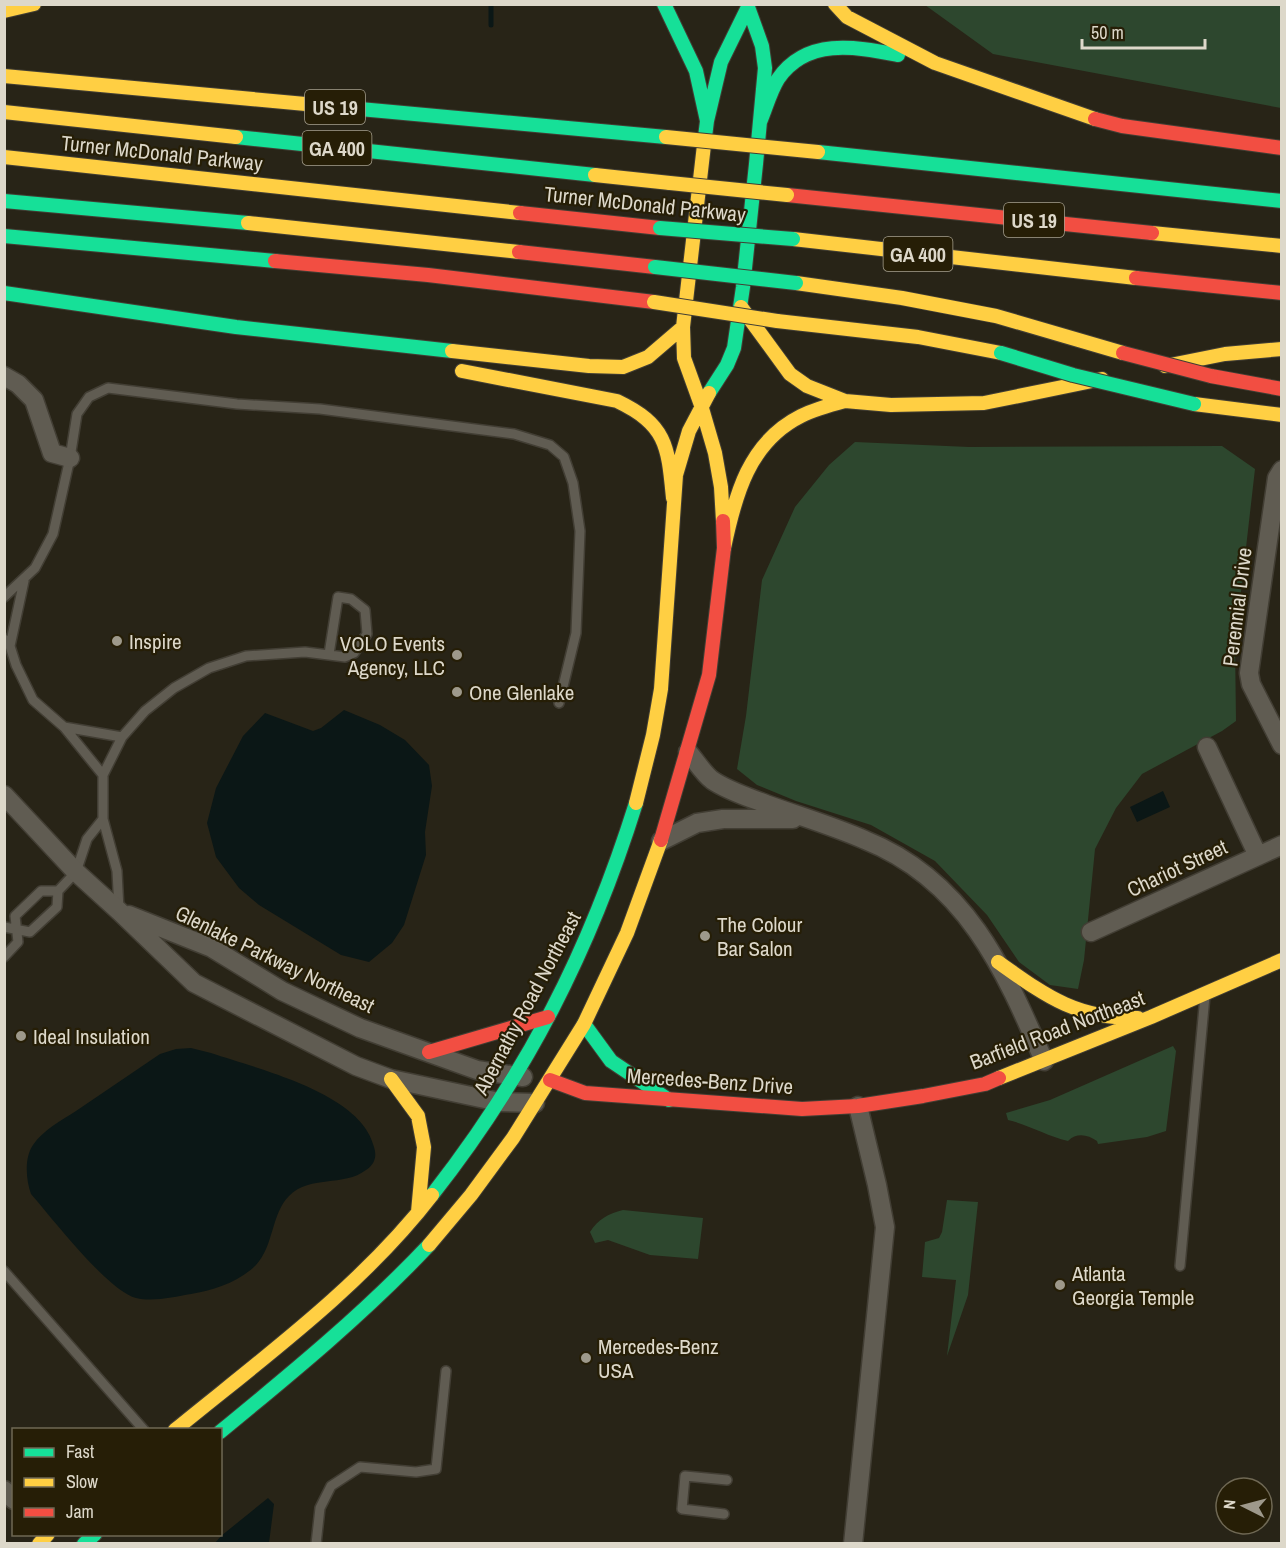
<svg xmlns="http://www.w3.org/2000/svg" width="1286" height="1548" viewBox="0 0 1286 1548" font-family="'Archivo Narrow',sans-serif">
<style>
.green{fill:#2d472e}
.water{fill:#0b1716}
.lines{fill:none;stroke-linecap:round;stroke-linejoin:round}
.stream{stroke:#0b1716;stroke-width:5}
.lane-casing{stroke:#423e34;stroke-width:12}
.street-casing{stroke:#423e34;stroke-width:21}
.fast-casing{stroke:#423e34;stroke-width:16}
.slow-casing{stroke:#423e34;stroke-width:16}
.jam-casing{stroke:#423e34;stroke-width:16}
.lane{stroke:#605c52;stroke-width:9}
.street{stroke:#605c52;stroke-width:18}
.fast{stroke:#16e098;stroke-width:14}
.slow{stroke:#ffcf43;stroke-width:14}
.jam{stroke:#f24e42;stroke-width:14}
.fast-bridge-casing{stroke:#423e34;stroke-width:16;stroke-linecap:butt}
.slow-bridge-casing{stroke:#423e34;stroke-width:16;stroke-linecap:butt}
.jam-bridge-casing{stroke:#423e34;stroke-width:16;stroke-linecap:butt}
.fast-bridge{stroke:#16e098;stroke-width:14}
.slow-bridge{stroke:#ffcf43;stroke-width:14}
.jam-bridge{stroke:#f24e42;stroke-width:14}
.poi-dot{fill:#9e998b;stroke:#261e06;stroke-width:2}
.labels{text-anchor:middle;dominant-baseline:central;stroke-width:4.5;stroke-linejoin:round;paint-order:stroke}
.shield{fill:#261e06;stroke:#a6a08f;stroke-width:1.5}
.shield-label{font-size:20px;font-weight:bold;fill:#ddd8ca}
.street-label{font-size:21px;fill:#ddd8ca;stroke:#261e06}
.poi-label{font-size:21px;fill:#ddd8ca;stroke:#261e06;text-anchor:start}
</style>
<rect width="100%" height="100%" fill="#282417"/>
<path class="green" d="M 925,5 L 1281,5 L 1281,108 L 993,54 Z
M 855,442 L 969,447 L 1222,446 L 1255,469 L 1235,644 L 1236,721 L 1222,731 L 1142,774 L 1116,808 L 1095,849 L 1084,960 L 1078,989 L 1050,985 L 1019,962 L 987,915 L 935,861 L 871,825 L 796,801 L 757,785 L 737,769 L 746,716 L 762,580 L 795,507 L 829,465 Z
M 1173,1046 L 1176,1051 L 1166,1131 L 1147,1137 L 1098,1144 L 1097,1141 C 1088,1135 1077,1132 1068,1141 C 1047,1136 1029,1125 1008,1120 L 1006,1113 L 1050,1100 Z
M 947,1200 L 978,1202 L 968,1295 L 947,1356 L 956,1280 L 922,1277 L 925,1242 L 939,1238 L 942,1232 Z
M 623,1210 L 703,1218 L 698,1259 L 650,1255 L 608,1240 L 595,1243 L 590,1232 C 598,1219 608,1214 623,1210 Z"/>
<path class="water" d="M 344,710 L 380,725 L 405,740 L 429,765 L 432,786 L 425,832 L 426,855 L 404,925 L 392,943 L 369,962 L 341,955 L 259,905 L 239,888 L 216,857 L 207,823 L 216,788 L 243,736 L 265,713 L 313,731 L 321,728 Z
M 1163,791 L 1170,807 L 1137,822 L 1130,807 Z
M 191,1048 L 211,1053 C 258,1069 362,1093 374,1147 C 377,1156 375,1164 366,1170 C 344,1187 309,1175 289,1196 C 271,1214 274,1246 256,1265 C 239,1282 214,1290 191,1294 C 174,1297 153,1302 136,1298 C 108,1291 52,1218 31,1194 C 26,1180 24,1158 33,1145 C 43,1130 62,1120 76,1111 C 104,1092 132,1073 160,1054 L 176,1049 Z
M 268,1498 L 274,1504 L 269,1543 L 215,1543 L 221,1536 Z"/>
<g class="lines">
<path class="stream" d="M 491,4 L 491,25"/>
<defs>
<path id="lane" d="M 4,597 L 35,568 L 53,534 L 70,458 L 77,414 L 89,397 L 108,388 L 237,404 L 320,409 L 514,434 L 550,445 L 564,457 L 573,483 L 580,531 L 576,633 L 559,703
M 4,639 L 10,646 L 16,665 L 33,700 L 64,727 L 103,775
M 10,646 L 24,581
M 64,727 L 122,737
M 119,910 L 117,871 L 103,819 L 103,775 L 122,737 L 145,711 L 174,688 L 209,668 L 246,656 L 305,652 L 345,657 L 354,653 L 367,634 L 365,610 L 351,599 L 338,597 L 329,654
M 4,927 L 30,932 L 57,907 L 58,891 L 76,872 L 87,839 L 103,819
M 4,957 L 18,942 L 15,916 L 41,891 L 58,891
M 1180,1266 L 1205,996
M 4,1271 L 144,1430
M 724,1514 L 682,1509 L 685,1476 L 727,1480
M 316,1544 L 320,1508 L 331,1486 L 360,1467 L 416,1472 L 436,1469 L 446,1371"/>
<path id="street" d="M 4,376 L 18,384 L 34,400 L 52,453 L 70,458
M 1282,470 L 1277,478 L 1249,673 L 1251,684 L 1282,745
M 1207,747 L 1258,856
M 688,752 C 696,761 703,773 712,780 C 728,791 748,797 766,804 C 799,816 833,826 865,840 C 965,880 1004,968 1044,1061
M 4,795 L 76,872 L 119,911 L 194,983 L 356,1066 L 391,1079 L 499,1102 L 535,1103
M 661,841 L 697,823 L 723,819 L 793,819
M 129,915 L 212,948 L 282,991 L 360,1028 L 477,1070 L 523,1077
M 1091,932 L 1282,845
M 4,1490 L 14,1500
M 853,1544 L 885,1227 L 877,1185 L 858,1106"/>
<path id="fast" d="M 664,4 L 696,71 L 707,121
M 338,107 L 666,137
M 760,122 C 766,108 770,92 778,79 C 807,37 856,47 898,55
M 236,137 L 595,175
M 704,145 L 707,121 L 721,62 L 748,7
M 818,152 L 1282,201
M 4,201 L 248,223
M 4,236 L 275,261
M 4,293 L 236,327 L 452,351
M 709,393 L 727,365 L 734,348 L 743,287 L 756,164 L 765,68 L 762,46 L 748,7
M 584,1024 L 611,1061 L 669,1100
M 432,1195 C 527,1074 590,950 636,803
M 220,1432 C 292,1373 365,1313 429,1245
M 84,1544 L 95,1534"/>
<path id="slow" d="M 835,4 L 847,17 L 935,63 L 1095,119
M 4,11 L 34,4
M 4,76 L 338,107
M 4,112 L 236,137
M 704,145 L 683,327 L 684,358 L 701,405 L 715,453 L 721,487 L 723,521
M 4,157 L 520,213
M 595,175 L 670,183
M 248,223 L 519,252
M 1152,233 L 1282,246
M 793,239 L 1136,278
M 796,283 L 902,298 L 996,316 L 1123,353
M 741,307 L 790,374 L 807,386 L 845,401 L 891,405 L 984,403 L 1102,379
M 777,321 L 918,337 L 1001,353
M 452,351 L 589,366 L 623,367 L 648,357 L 683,327
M 1165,366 L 1225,354 L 1282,349
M 462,371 L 617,401 C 667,425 668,446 673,498
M 1194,404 L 1282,415
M 724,548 C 735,495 749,442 801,416 C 815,409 830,405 845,401
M 636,803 L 653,735 L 661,689 L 676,475 L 689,431 L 709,393
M 998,962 C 1046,996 1076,1019 1138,1018
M 999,1078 L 1151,1017 L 1282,960
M 391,1079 L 418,1116 L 424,1147 L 418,1212
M 429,1245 L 471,1195 L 513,1138 L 584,1024 L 627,933 L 661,840
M 175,1430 C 263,1358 362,1286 432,1195
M 39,1544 L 48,1534"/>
<path id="jam" d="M 1095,119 L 1122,126 L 1282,148
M 787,195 L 1152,233
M 520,213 L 660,228
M 519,252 L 655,267
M 275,261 L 428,275 L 654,302
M 1136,278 L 1282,293
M 1211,376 L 1282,389
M 661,840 L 709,675 L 724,548 L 723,521
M 429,1052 L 548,1017
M 550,1080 L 585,1093 L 802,1109 L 858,1106 L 923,1096 L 985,1084 L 999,1078"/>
</defs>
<use href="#lane" class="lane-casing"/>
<use href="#street" class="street-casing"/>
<use href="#fast" class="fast-casing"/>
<use href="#slow" class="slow-casing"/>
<use href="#jam" class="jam-casing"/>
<use href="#lane" class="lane"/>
<use href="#street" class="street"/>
<use href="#fast" class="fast"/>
<use href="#slow" class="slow"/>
<use href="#jam" class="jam"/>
<defs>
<path id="fast-bridge" d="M 660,228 L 793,239
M 655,267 L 796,283
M 1001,353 L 1073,375 L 1194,404"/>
<path id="slow-bridge" d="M 666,137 L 818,152
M 670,183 L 787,195
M 654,302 L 777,321"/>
<path id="jam-bridge" d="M 1123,353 L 1211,376"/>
</defs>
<use href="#fast-bridge" class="fast-bridge-casing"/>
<use href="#slow-bridge" class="slow-bridge-casing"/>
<use href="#jam-bridge" class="jam-bridge-casing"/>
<use href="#fast-bridge" class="fast-bridge"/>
<use href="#slow-bridge" class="slow-bridge"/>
<use href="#jam-bridge" class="jam-bridge"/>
</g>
<g class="poi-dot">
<circle cx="117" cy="641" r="6"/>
<circle cx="457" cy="655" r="6"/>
<circle cx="457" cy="692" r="6"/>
<circle cx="705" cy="936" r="6"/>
<circle cx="21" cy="1036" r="6"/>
<circle cx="1060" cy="1285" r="6"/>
<circle cx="586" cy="1358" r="6"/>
</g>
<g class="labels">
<g class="shield">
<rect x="305" y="90" width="60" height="34" rx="4.5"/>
<rect x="302.5" y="131" width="69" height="34" rx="4.5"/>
<rect x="1004" y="203" width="60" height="34" rx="4.5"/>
<rect x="883.5" y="237" width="69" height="34" rx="4.5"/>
</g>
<g class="shield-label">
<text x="335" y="107">US 19</text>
<text x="337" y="148">GA 400</text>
<text x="1034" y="220">US 19</text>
<text x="918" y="254">GA 400</text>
</g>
<g class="street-label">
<text transform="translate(162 153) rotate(6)">Turner McDonald Parkway</text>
<text transform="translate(645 204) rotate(6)">Turner McDonald Parkway</text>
<text transform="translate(1237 607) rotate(-83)">Perennial Drive</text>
<text transform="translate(1177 868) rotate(-25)">Chariot Street</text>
<text transform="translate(275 959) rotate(26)">Glenlake Parkway Northeast</text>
<text transform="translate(527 1003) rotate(-62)">Abernathy Road Northeast</text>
<text transform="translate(1057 1030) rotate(-21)">Barfield Road Northeast</text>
<text transform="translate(710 1081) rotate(4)">Mercedes-Benz Drive</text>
</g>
<g class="poi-label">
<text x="129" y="641">Inspire</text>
<text x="445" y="643" text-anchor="end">VOLO Events<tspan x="445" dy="24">Agency, LLC</tspan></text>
<text x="469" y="692">One Glenlake</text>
<text x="717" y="924">The Colour<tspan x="717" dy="24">Bar Salon</tspan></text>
<text x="33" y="1036">Ideal Insulation</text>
<text x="1072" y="1273">Atlanta<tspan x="1072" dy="24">Georgia Temple</tspan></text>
<text x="598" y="1346">Mercedes-Benz<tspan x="598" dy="24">USA</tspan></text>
</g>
</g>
<rect width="1286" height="1548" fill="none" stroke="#ddd8ca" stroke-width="12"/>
<rect x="12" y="1428" width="210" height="108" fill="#261e06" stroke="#6f6854" stroke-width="1.5"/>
<rect x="24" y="1448" width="30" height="9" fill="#16e098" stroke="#6f6854" stroke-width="1.5"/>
<text x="66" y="1458" font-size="18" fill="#ddd8ca">Fast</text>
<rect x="24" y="1478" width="30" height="9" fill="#ffcf43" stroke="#6f6854" stroke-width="1.5"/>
<text x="66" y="1488" font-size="18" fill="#ddd8ca">Slow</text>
<rect x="24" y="1508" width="30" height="9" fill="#f24e42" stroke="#6f6854" stroke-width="1.5"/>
<text x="66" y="1518" font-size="18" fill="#ddd8ca">Jam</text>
<g transform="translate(1244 1506) rotate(276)"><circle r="28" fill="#261e06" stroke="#6f6854" stroke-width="1.5"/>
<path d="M0-4.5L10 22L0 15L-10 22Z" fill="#9e998b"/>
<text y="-9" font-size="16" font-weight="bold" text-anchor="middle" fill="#ddd8ca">N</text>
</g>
<path d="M1082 39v9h123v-9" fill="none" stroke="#ddd8ca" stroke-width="3"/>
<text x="1091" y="39" font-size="18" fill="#ddd8ca" stroke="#261e06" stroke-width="4.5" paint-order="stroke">50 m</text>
</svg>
